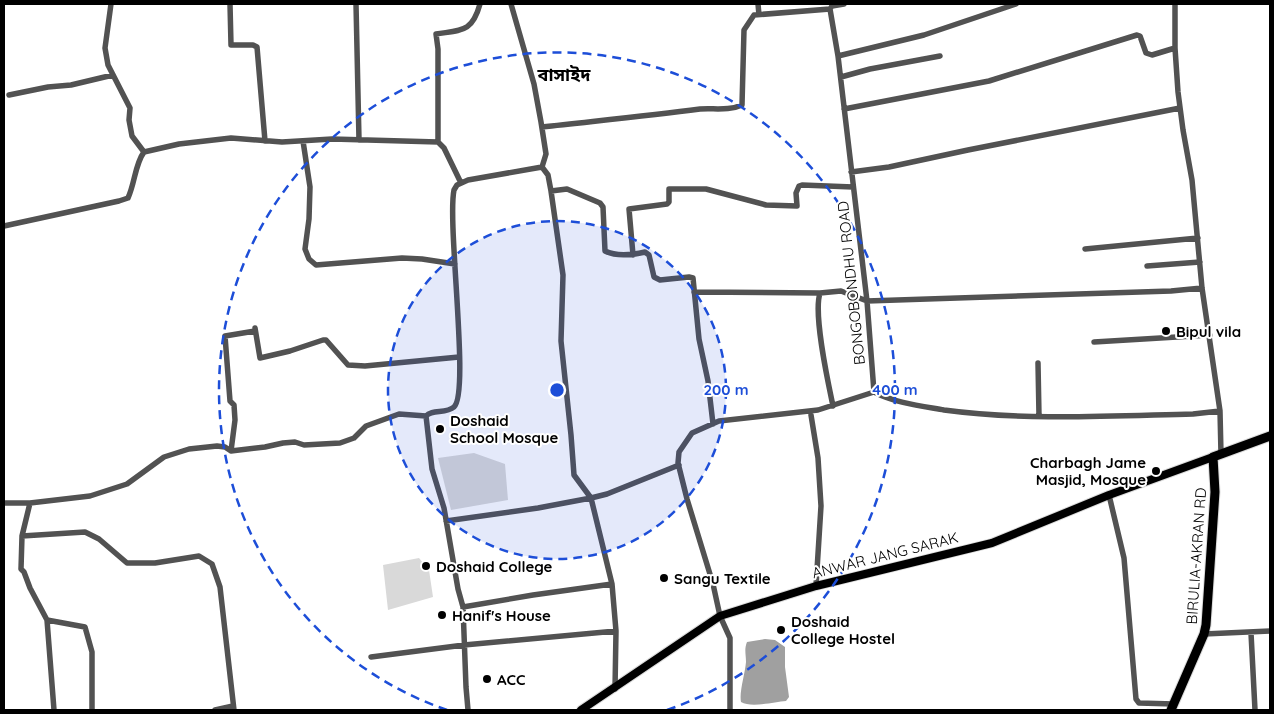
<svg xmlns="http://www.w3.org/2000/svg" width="1274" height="714" viewBox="0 0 1274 714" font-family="Quicksand,'Noto Sans Bengali',sans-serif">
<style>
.green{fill:#d9d9d9}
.water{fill:#a0a0a0}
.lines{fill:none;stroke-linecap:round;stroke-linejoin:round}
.major-casing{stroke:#dbdbdb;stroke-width:10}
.highway-casing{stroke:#dbdbdb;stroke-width:11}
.minor{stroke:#525252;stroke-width:5.5}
.major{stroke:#000;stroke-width:8}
.highway{stroke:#000;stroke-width:9}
.ring{fill:none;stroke:#1d4ed8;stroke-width:2.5;stroke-dasharray:9 6}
.poi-dot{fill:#000;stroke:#fff;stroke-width:2}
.labels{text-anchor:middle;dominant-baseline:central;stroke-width:4;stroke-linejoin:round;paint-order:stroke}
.street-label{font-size:15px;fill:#000;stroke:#fff}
.poi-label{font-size:15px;font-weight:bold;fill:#000;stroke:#fff;text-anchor:start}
.quarter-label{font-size:18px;font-weight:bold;fill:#000;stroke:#fff}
.centre{fill:#1d4ed8;stroke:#fff;stroke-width:2.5}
.ring-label{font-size:15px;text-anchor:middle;font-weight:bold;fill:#1d4ed8;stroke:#fff;stroke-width:4;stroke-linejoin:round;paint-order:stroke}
</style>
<rect width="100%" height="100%" fill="#fff"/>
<path class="green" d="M 474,453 L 505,464 L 508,500 L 451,510 L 438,458 Z
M 419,558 L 429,570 L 433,597 L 388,610 L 383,565 Z"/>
<path class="water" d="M 765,639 L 775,640 L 785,647 L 785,667 L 789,697 L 786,701 C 774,702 751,708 741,702 C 739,692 745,674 746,662 C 746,655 744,649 747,642 Z"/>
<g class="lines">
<defs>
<path id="major" d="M 581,710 L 720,616 L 816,586 L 992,543 L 1109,495 L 1213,457"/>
<path id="highway" d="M 1171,710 L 1204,634 L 1206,625 L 1215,492 L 1213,457 L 1270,436"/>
</defs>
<use href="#major" class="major-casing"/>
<use href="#highway" class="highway-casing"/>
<path class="minor" d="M 111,4 L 105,48 L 108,65 L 130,108 L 129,120 L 132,136 L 144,152
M 230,4 L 231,45 L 253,45 L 257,47 L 265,141
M 356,4 L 359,140
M 758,4 L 759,15
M 844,4 L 832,6 L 830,9 L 838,56 L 867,301 L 874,392
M 1175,4 L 1175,48 L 1178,92 L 1183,130 L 1192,180 L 1202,288 L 1220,411 L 1221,454
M 838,56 L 924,35 L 1016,4
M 841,77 L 870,69 L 940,56
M 9,95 L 48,87 L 71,85 L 113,75
M 844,109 L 989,81 L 1137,35 L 1140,36 L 1146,53 L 1152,55 L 1175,48
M 542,127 C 595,121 647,116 700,109 C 714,108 729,111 742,105 L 744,30 L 754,15 L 830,9
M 303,141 L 310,187 L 309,219 L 305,249 L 309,259 L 316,265 L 402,258 L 422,259 L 455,264
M 438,142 L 438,49 L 436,34 C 461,30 472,33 480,4
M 542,167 L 548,175 L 551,191 L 563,275 L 561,341 L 571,435 L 574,475 L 591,498 L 612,584 L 616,631 L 615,689
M 851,172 L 889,167 L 968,150 L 1180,108
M 551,191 L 567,189 L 600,203 L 603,207 L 605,251 C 617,257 632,255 645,252 L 649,255 L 654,277 L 660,280 L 689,277 L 693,278 L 699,339 L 708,381 L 713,424
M 4,226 L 119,201 L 128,198 C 135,183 135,164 144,152 L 179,144 L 231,138 L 282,142 L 332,139 L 438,142 L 444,148 L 461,183
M 1085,249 L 1198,238
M 633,255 L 629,209 L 667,204 L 669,202 L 669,189 L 706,189 L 766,205 L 797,206 L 796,193 L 799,186 L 802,185 L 853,187
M 1147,266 L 1200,262
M 694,292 L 820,293
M 255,328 L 260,358 L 290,351 L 323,340 L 326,340 L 348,365 L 365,366 L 459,357
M 1094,342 L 1210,335
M 1038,363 L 1039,416
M 874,392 C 895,403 921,406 944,410 C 1026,421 1110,416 1193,414 L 1220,411
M 833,406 C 828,382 813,314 820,293 L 841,291 L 867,301 L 1171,291 L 1202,288
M 811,415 L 818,458 L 821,506 L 816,586
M 426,416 C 432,409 446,414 454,407 C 470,393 447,224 454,190 L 457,185 L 468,180 L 542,167 L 546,154 L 541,122 L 534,84 L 511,4
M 426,416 L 432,469 L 444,508 L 458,589 L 463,607 L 466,687 L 468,710
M 231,451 L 235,420 L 234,405 L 230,401 L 225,336 L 255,331
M 1109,495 L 1124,558 L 1136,699 L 1139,703 L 1174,704
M 4,503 L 30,503 L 90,496 L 127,484 L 164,457 L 189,449 L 217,446 L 225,447 L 231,451 L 265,447 L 283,443 L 295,442 L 304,445 L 340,443 L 354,438 L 366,426 L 399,414 L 426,416
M 30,503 L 22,536 L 85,532 L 99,539 L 127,563 L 155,563 L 199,556 L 212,564 L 220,587 L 234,710
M 446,521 L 538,508 L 591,498 L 607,494 L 679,465
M 22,536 L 21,569 L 24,572 L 30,588 L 47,620 L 54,710
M 463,607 L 533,595 L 612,584
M 47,620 L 85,627 L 92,652 L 92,710
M 1251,633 L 1255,710
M 1204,634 L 1270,631
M 371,657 L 464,645 L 616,631
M 215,710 L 233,706
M 730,710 L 730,638 L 720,616 L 713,584 L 687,499 L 678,463 L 679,452 L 692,433 L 719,421 L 818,410 L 874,392"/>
<use href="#major" class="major"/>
<use href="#highway" class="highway"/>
</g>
<circle cx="557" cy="390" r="169" fill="#1d4ed8" fill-opacity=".12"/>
<g class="ring">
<circle cx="557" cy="390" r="169"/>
<path d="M447 710A338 338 0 1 1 667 710"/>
</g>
<g class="poi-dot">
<circle cx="1166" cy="331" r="5"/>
<circle cx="440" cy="429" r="5"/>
<circle cx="1156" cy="471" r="5"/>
<circle cx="426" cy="566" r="5"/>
<circle cx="664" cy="578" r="5"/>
<circle cx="442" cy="615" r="5"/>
<circle cx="781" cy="630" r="5"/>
<circle cx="487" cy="679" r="5"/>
</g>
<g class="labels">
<g class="street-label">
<text transform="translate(851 283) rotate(-96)">BONGOBONDHU ROAD</text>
<text transform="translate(885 555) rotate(-14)">ANWAR JANG SARAK</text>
<text transform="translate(1196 556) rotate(-86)">BIRULIA-AKRAN RD</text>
</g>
<g class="poi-label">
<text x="1176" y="331">Bipul vila</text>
<text x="450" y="420">Doshaid<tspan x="450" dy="17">School Mosque</tspan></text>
<text x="1146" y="462" text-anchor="end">Charbagh Jame<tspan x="1146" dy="17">Masjid, Mosque</tspan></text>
<text x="436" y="566">Doshaid College</text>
<text x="674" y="578">Sangu Textile</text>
<text x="452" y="615">Hanif's House</text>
<text x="791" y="621">Doshaid<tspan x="791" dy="17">College Hostel</tspan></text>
<text x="497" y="679">ACC</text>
</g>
<g class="quarter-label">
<text x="564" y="74">বাসাইদ</text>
</g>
</g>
<circle cx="557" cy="390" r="8" class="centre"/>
<g class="ring-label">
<text x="726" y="395">200 m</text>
<text x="895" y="395">400 m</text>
</g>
<rect width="1274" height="714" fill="none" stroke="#000000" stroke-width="10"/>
</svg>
